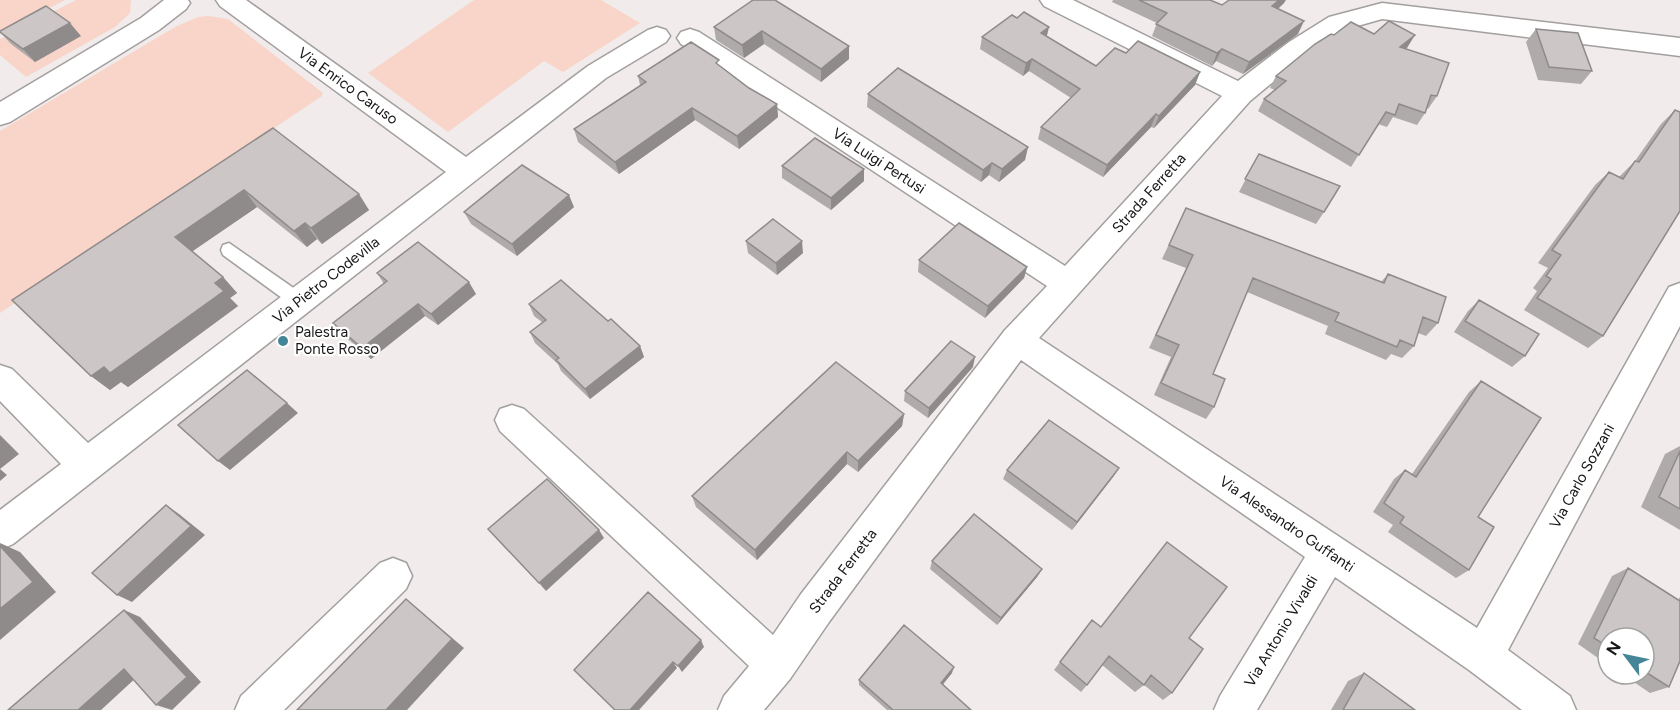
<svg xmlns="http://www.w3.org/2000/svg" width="1680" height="710" viewBox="0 0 1680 710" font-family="Figtree,sans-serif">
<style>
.green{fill:#f9d4c8}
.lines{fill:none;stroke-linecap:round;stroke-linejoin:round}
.lane-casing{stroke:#a39f9e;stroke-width:3}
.street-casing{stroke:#a39f9e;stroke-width:3}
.lane{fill:#fff;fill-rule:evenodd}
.street{fill:#fff;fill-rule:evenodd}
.wall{fill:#afabaa}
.shaded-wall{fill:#8f8b8b}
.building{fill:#ccc7c6;stroke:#8f8b8b;stroke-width:1.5}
.poi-dot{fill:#448598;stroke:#fff;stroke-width:2}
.labels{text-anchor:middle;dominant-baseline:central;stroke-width:4.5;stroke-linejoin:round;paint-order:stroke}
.street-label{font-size:15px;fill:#171515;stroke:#fff}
.poi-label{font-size:15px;fill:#171515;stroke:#fff;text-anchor:start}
</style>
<rect width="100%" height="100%" fill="#f1eceb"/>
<path class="green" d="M 0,0 L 65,0 L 0,34 Z
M 76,0 L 131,0 L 130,13 L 115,27 L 26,77 L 0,55 L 0,39 Z
M 474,0 L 601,0 L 640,23 L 563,72 L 544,61 L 448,132 L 368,73 Z
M 209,16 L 228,19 L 323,93 L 322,96 L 0,313 L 0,131 L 175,27 L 198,17 Z"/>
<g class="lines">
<defs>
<path id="lane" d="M 229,243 L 305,296 L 308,301 L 305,306 L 299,308 L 293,306 L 223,255 L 221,250 L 223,245 Z"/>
<path id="street" d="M 164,0 L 188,0 L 190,3 L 186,9 L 159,30 L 10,122 L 0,125 L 0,102 L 141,18 Z
M 216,0 L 246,0 L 466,157 L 588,66 L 648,30 L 657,27 L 666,30 L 670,36 L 666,42 L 606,78 L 13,544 L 0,550 L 0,510 L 61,464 L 0,401 L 0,365 L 12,369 L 88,443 L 446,172 L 220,6 Z
M 1040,0 L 1073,0 L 1238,81 L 1289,42 L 1329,17 L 1382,3 L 1680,38 L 1680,56 L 1382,19 L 1347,29 L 1307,54 L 1250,101 L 1039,338 L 1477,628 L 1669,287 L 1680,283 L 1680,326 L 1508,650 L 1570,696 L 1576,710 L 1522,710 L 1469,670 L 1335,577 L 1257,710 L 1214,710 L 1220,696 L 1305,557 L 1021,360 L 829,622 L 790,679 L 764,710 L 718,710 L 724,696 L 749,666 L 500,431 L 495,420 L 500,409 L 512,405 L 524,409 L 773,635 L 801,594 L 1005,330 L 1047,286 L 681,44 L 677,38 L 681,32 L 690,29 L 699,32 L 1065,266 L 1222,96 L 1044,6 Z
M 393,558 L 406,563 L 412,576 L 406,589 L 284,710 L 235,710 L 241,696 L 380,563 Z"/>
</defs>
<use href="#lane" class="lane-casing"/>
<use href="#street" class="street-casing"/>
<use href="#lane" class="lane"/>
<use href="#street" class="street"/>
</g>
<path class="wall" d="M 753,0 L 849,59 L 821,82 L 764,44 L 744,58 L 716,40 L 714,27 Z
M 1113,0 L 1210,0 L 1222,5 L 1284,3 L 1278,9 L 1298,34 L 1243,74 L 1216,61 L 1212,66 L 1152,36 L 1157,23 L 1112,2 Z
M 1536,29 L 1592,71 L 1581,84 L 1538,80 L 1526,42 Z
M 0,32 L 81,36 L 35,62 L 11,44 Z
M 1374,34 L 1407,48 L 1406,49 L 1437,96 L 1428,109 L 1427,108 L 1425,113 L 1417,125 L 1393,117 L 1387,127 L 1378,124 L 1351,167 L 1258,111 L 1264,99 L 1275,90 L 1270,88 L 1276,76 Z
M 1047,36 L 1096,66 L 1126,53 L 1200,72 L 1195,85 L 1154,128 L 1151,127 L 1103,177 L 1038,139 L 1041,127 L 1071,98 L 1029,71 L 1023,76 L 980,49 L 982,37 Z
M 720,66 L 749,88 L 777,104 L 778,117 L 739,149 L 695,120 L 619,174 L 578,142 L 574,129 L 640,85 L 638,76 Z
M 868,94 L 1028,147 L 1025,160 L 999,182 L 989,175 L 981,182 L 867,107 Z
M 1675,110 L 1603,336 L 1588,348 L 1524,310 L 1537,291 L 1533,288 L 1548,268 L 1538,263 L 1595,185 L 1609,172 L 1619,177 L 1635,161 L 1661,124 Z
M 273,128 L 369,210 L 322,244 L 317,239 L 307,247 L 257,207 L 192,251 L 223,277 L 237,293 L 230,298 L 238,306 L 128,387 L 121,382 L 110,390 L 91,376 Z
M 1259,154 L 1324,212 L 1316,224 L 1239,192 Z
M 782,166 L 864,181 L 831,210 L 782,178 Z
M 574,207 L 517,256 L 471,224 L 464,212 Z
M 1186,208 L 1381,282 L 1388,274 L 1438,323 L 1426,336 L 1418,333 L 1414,346 L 1402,358 L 1391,354 L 1386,360 L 1325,334 L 1328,326 L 1247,292 L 1213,374 L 1214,407 L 1206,419 L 1154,395 L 1171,357 L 1149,348 L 1186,268 L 1162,259 Z
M 746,241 L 803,253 L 777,275 L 748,253 Z
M 919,260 L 1027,267 L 1024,278 L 985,318 L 918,272 Z
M 377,273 L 476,294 L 438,325 L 425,316 L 371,359 L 342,334 L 333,323 L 384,284 Z
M 1479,300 L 1525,356 L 1512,367 L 1454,332 L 1468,311 Z
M 529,304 L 608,321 L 640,346 L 644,357 L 590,399 L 561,371 L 558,364 L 535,343 L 530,332 L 542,322 L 534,316 Z
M 973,367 L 928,418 L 904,401 L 905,391 Z
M 1481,381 L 1478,517 L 1469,570 L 1456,578 L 1388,532 L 1393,525 L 1373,512 L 1394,479 L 1405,470 L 1412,474 L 1469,392 Z
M 904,414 L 902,426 L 858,472 L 847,464 L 757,560 L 696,507 L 692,496 Z
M 1680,446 L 1680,530 L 1641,507 L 1665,454 Z
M 1119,468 L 1113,477 L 1072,530 L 1003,479 L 1007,470 Z
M 932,561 L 1042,569 L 1037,577 L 997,625 L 930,569 Z
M 1628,568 L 1678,600 L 1680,597 L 1680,661 L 1669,687 L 1650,693 L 1622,674 L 1644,674 L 1644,638 L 1608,638 L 1608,665 L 1578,644 L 1612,576 Z
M 1092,620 L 1101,627 L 1189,638 L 1172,693 L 1163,700 L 1144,685 L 1135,692 L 1102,665 L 1087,685 L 1081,692 L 1054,670 Z
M 952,673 L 943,684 L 971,710 L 887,710 L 859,685 L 859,680 Z
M 1364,673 L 1415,710 L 1331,710 L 1348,681 Z"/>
<path class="shaded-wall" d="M 1279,0 L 1286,0 L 1284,3 L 1266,19 L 1272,6 Z
M 1304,21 L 1298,34 L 1243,74 L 1249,62 Z
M 70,23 L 81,36 L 35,62 L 23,49 Z
M 1049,27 L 1046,40 L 1041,33 Z
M 762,31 L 764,44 L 744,58 L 742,45 Z
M 1415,35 L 1407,48 L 1392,59 L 1400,47 Z
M 849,46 L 849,59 L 821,82 L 821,69 Z
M 1222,49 L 1216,61 L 1212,66 L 1217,53 Z
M 1032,59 L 1029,71 L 1023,76 L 1026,63 Z
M 1200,72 L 1195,85 L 1154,128 L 1159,116 Z
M 777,104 L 778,117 L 739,149 L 737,136 Z
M 692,108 L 695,120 L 619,174 L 615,162 Z
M 1156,114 L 1151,127 L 1103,177 L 1107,165 Z
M 1028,147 L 1025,160 L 999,182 L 1002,169 Z
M 992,163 L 989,175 L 981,182 L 983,170 Z
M 864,169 L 864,181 L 831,210 L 831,198 Z
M 244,190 L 257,207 L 190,253 L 175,237 Z
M 359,194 L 369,210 L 322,244 L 311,228 Z
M 569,195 L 574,207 L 517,256 L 512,244 Z
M 305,223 L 317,239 L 307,247 L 294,231 Z
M 802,241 L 803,253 L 777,275 L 776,263 Z
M 1027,267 L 1024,278 L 985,318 L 988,306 Z
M 223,277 L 237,293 L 230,298 L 238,306 L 128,387 L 121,382 L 110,390 L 91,376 Z
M 469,282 L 476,294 L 438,325 L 431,314 Z
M 418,304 L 425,316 L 371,359 L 362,348 Z
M 640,346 L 644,357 L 590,399 L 585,389 Z
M 975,357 L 973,367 L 928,418 L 929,408 Z
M 287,403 L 298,413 L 230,470 L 218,461 Z
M 904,414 L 902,426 L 858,472 L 858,461 Z
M 0,435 L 19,454 L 0,469 L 7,475 L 0,481 Z
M 847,452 L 847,464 L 757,560 L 755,550 Z
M 1119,468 L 1113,477 L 1072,530 L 1077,522 Z
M 166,505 L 179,514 L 205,535 L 132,602 L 117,595 Z
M 599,530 L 604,538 L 546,591 L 539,583 Z
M 0,543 L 20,552 L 56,592 L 0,640 Z
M 1042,569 L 1037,577 L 997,625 L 1001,618 Z
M 406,599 L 464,648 L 407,710 L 386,710 Z
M 124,610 L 140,617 L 201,682 L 172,710 L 156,705 Z
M 701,640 L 704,647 L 682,672 L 678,666 Z
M 673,662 L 677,668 L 639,710 L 630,710 Z
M 954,667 L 952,673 L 940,688 L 941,683 Z
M 124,669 L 139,675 L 101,710 L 78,710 Z"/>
<path class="building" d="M 753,0 L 775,0 L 849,46 L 821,69 L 762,31 L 742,45 L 714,27 Z
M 1139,0 L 1210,0 L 1222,5 L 1229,0 L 1279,0 L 1272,6 L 1304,21 L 1249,62 L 1222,49 L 1217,53 L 1156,24 L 1167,13 Z
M 46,6 L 70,23 L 23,49 L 0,32 L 0,31 Z
M 1024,12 L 1049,27 L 1041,33 L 1096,66 L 1115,48 L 1126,53 L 1138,41 L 1200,72 L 1159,116 L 1156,114 L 1107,165 L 1041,127 L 1080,89 L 1032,59 L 1026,63 L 982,37 L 1012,15 L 1017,18 Z
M 1389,21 L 1415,35 L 1400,47 L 1449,63 L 1437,96 L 1431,95 L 1425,113 L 1399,104 L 1395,115 L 1386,112 L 1359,155 L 1264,99 L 1286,81 L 1276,76 L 1315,44 L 1331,34 L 1334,35 L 1351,22 L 1374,34 Z
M 1536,29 L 1578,33 L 1592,71 L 1549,67 Z
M 691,42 L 719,60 L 716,63 L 749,88 L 777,104 L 737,136 L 692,108 L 615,162 L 574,129 L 646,82 L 638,76 Z
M 898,68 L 1028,147 L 1002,169 L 992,163 L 983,170 L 868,94 Z
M 1675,110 L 1680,112 L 1680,211 L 1603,336 L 1537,298 L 1551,279 L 1546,276 L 1561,255 L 1552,250 L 1609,172 L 1623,179 L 1635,161 L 1639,162 Z
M 273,128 L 359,194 L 311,228 L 305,223 L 294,231 L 244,190 L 175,237 L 223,277 L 215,283 L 224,291 L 110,373 L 104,367 L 91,376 L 12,300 Z
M 815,138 L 864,169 L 831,198 L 782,166 Z
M 1259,154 L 1340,186 L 1324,212 L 1245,179 Z
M 522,165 L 569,195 L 512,244 L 464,212 Z
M 1186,208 L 1384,283 L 1388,274 L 1446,297 L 1438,323 L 1423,317 L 1414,346 L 1400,340 L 1397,347 L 1335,321 L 1339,313 L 1253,278 L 1213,374 L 1225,379 L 1214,407 L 1161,383 L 1179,345 L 1156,335 L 1193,255 L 1169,245 Z
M 773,219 L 802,241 L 776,263 L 746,241 Z
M 959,223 L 1027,267 L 988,306 L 919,260 Z
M 418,242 L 469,282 L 431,314 L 418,304 L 362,348 L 333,323 L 387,281 L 377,273 Z
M 561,280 L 608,321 L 611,319 L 640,346 L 585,389 L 556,360 L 559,358 L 530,332 L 546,320 L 529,304 Z
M 1479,300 L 1539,334 L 1525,356 L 1465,321 Z
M 951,341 L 975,357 L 929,408 L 905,391 Z
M 836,362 L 904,414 L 858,461 L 847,452 L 755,550 L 692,496 Z
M 247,370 L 287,403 L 218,461 L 178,425 Z
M 1481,381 L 1541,418 L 1478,517 L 1494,527 L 1469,570 L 1400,523 L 1404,517 L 1384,503 L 1405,470 L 1416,477 Z
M 1049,420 L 1119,468 L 1077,522 L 1007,470 Z
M 1680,451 L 1680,509 L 1659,497 Z
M 547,479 L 599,530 L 539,583 L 488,529 Z
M 166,505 L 191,526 L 117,595 L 92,573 Z
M 974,514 L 1042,569 L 1001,618 L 932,561 Z
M 1167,542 L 1227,587 L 1189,638 L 1203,649 L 1172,693 L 1151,675 L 1144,685 L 1109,656 L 1087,685 L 1060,662 L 1092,620 L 1101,627 Z
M 0,546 L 33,582 L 0,609 Z
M 1628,568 L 1680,601 L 1680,661 L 1669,687 L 1644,671 L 1644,638 L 1608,638 L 1608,647 L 1594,638 Z
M 648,592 L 701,640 L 678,666 L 673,662 L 630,710 L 615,710 L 574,670 Z
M 406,599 L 452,639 L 386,710 L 297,710 Z
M 124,610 L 187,677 L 156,705 L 124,669 L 78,710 L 8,710 Z
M 904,625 L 954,667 L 941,683 L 971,710 L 893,710 L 859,680 Z
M 1364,673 L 1415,710 L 1343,710 Z"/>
<circle class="poi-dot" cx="283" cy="341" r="6"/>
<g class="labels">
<g class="street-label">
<text transform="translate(348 86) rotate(36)">Via Enrico Caruso</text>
<text transform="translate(879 161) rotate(33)">Via Luigi Pertusi</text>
<text transform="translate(1149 193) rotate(-48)">Strada Ferretta</text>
<text transform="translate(326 280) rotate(-38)">Via Pietro Codevilla</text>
<text transform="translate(1582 476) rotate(-61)">Via Carlo Sozzani</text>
<text transform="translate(1287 524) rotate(34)">Via Alessandro Guffanti</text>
<text transform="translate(843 571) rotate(-53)">Strada Ferretta</text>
<text transform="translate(1281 631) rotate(-59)">Via Antonio Vivaldi</text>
</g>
<g class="poi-label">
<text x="295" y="332">Palestra<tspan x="295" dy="17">Ponte Rosso</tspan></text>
</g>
</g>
<g transform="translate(1626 656) rotate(302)"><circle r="28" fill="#ffffff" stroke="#a2a1a1" stroke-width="1.5"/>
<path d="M0-4.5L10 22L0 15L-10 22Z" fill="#448598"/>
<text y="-9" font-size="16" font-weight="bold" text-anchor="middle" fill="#171515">N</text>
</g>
</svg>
